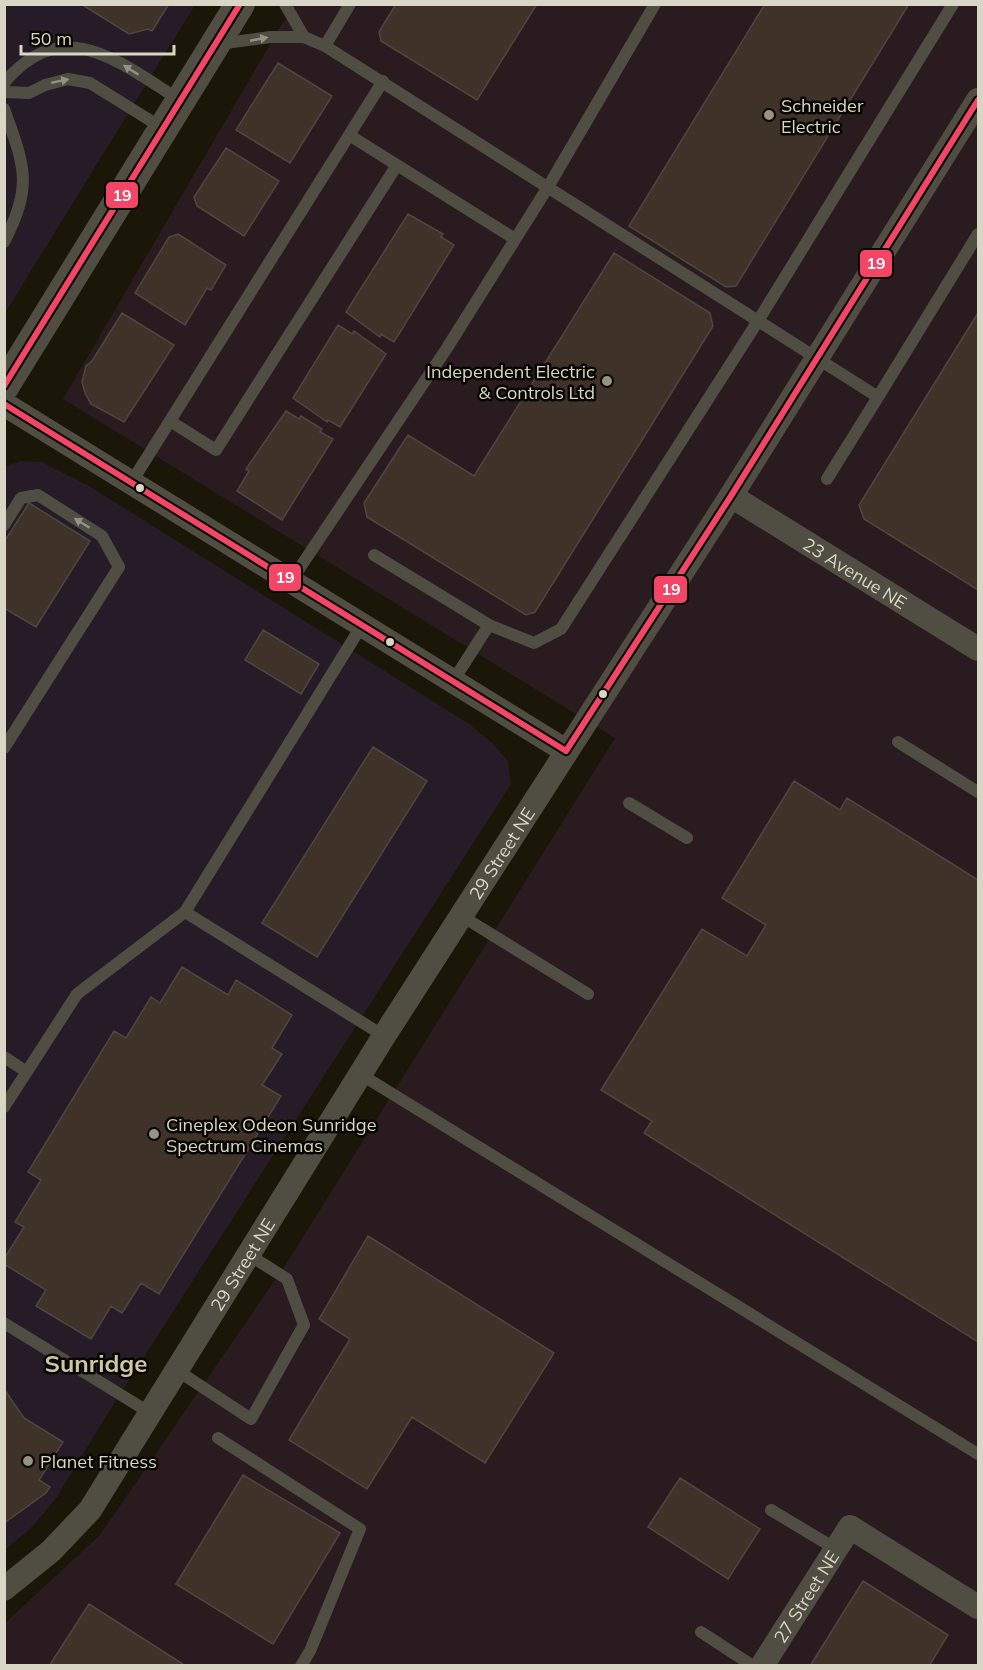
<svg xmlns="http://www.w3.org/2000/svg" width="983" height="1670" viewBox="0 0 983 1670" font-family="Mulish,sans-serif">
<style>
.commercial{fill:#261c27}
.industrial{fill:#2a1b21}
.building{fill:#3e3229;stroke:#4e473f;stroke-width:1.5}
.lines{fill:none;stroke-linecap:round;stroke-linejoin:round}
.service{stroke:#504d42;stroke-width:12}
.minor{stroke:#504d42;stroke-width:24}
.tertiary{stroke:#504d42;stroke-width:30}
.bus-1-casing{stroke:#080600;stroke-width:10}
.bus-1{stroke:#f34667;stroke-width:6}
.oneway{fill:#949284}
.poi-dot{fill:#969384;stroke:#080600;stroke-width:2}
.bus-dot{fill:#d9d6c6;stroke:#080600;stroke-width:2}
.labels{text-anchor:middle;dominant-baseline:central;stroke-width:5;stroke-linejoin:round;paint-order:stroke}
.poi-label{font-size:18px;fill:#d9d6c6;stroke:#080600;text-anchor:start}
.street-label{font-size:18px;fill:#d9d6c6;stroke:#080600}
.district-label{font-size:24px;font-weight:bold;fill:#cdc6a5;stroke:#080600}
.line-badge{stroke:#080600;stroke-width:2}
.badge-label{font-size:16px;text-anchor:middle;font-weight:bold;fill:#fff}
</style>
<rect width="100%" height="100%" fill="#1a1708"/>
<path class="commercial" d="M 5,5 L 195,5 L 5,313 Z
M 21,461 L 42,462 L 89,486 L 469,724 L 491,742 L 508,761 L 511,784 L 108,1413 L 57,1497 L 34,1525 L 5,1550 L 4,467 Z"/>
<path class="industrial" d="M 293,5 L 978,5 L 978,1665 L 5,1666 L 5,1623 L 100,1535 L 288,1261 L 615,738 L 63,399 Z"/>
<path class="building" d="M 81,4 L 169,4 L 152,31 L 148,29 L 129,34 Z
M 396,4 L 537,4 L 477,100 L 381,41 L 379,32 Z
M 765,4 L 909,4 L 736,286 L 726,287 L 629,226 Z
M 278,63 L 332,96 L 290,163 L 236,130 Z
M 226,148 L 279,181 L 244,236 L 197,206 L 194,197 Z
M 408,214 L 443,234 L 441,237 L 454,245 L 394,342 L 381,334 L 380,337 L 346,312 Z
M 178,234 L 226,265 L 211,290 L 207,288 L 185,325 L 135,293 L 169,237 Z
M 614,253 L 710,313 L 713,326 L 535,612 L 526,615 L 367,517 L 364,503 L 408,435 L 474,476 Z
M 122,313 L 174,345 L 124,422 L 91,404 L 85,393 L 82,382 L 86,366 L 92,361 Z
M 978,313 L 978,590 L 864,519 L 859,505 Z
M 338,325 L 352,334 L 354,331 L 386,354 L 340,427 L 328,420 L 327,422 L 293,398 Z
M 286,411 L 299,419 L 301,416 L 322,429 L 320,432 L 333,439 L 282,520 L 237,491 L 249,471 L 246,469 Z
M 29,503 L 90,541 L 36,627 L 4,608 L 4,542 Z
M 29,503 L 90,541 L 36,627 L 4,608 L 4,542 Z
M 263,630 L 319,664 L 301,694 L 245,660 Z
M 373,747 L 427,781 L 317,957 L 262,923 Z
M 794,781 L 840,810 L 847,798 L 978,880 L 978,1342 L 644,1133 L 652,1121 L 601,1090 L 702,929 L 747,956 L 766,925 L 722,898 Z
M 182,967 L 228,995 L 236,980 L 292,1015 L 272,1048 L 282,1054 L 262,1085 L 281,1096 L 159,1294 L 141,1283 L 122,1313 L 111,1306 L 91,1339 L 36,1306 L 46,1290 L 4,1264 L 4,1259 L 24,1227 L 15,1222 L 41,1180 L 28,1172 L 114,1031 L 126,1038 L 151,997 L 160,1003 Z
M 368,1236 L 554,1353 L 485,1463 L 412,1417 L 367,1489 L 289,1440 L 350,1339 L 319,1319 Z
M 4,1389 L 24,1418 L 63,1442 L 39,1480 L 50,1487 L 46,1493 L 4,1523 Z
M 243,1475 L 340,1533 L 273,1644 L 176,1584 Z
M 680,1478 L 760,1529 L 728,1579 L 648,1527 Z
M 863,1581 L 948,1635 L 929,1666 L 810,1666 Z
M 89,1604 L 186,1666 L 49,1666 Z"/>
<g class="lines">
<path class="service" d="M 285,4 L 304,37
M 218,44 L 271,37 L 304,37 L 325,46 L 878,397 L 978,234
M 325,46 L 350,4
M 4,83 C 63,12 120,63 180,100
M 4,92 L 29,93 L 45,85 L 68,79 L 90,83 L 164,129
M 4,109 C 25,167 33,185 4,242
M 349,135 L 515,239
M 170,421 L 216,450 L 397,165
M 827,479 L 878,397
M 131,483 L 383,81
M 4,525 L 21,498 L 38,495 L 102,536 L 119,567 L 4,748
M 374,555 L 489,625
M 291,581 L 447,348 L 548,187 L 655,4
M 362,625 L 185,912 L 384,1036
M 453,681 L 489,625 L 534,643 L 561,629 L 758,321 L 953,4
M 898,742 L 978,792
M 629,803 L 687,838
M 460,915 L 588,994
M 4,1057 L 27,1072
M 360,1074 L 978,1454
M 4,1107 L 77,994 L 185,912
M 4,1323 L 152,1414
M 178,1371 L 251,1419 L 304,1325 L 287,1279 L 249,1255
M 218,1438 L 360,1529 L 310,1651 L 301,1666
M 771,1510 L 836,1549
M 701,1632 L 753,1666"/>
<g class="minor">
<path d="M 4,404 L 566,751"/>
<path id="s1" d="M 731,496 L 978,649"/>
<path id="s2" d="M 4,1589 L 51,1551 L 90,1510 L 384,1036 L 731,496 L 978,100"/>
<path id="s3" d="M 762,1666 L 850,1527 L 978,1607"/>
</g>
<path class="tertiary" d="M 4,387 L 240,4"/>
<defs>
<path id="bus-1" d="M 4,386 L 240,4
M 4,404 L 566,751
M 566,751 L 731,496 L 978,100"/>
</defs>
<use href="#bus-1" class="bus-1-casing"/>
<use href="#bus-1" class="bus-1"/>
</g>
<defs><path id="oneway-solid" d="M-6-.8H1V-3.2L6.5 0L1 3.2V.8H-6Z" transform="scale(1.5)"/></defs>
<g class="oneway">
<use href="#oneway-solid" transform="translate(259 39) rotate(-11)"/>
<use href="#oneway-solid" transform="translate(131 70) rotate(-148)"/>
<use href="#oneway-solid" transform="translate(60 81) rotate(-12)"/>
<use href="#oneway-solid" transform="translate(82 523) rotate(-148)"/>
</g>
<g class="poi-dot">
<circle cx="769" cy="115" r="6"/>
<circle cx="607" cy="381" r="6"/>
<circle cx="154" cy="1134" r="6"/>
<circle cx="28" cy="1461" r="6"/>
</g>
<g class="bus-dot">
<circle cx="140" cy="488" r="5"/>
<circle cx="390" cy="642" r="5"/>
<circle cx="603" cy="694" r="5"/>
</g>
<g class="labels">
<g class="poi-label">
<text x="781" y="105">Schneider<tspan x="781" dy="21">Electric</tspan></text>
<text x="595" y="371" text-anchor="end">Independent Electric<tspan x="595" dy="21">&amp; Controls Ltd</tspan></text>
<text x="166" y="1124">Cineplex Odeon Sunridge<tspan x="166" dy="21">Spectrum Cinemas</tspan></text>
<text x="40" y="1461">Planet Fitness</text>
</g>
<g class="street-label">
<text stroke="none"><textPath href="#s1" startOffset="146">23 Avenue NE</textPath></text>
<text stroke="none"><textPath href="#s2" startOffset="892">29 Street NE</textPath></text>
<text stroke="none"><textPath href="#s2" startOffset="406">29 Street NE</textPath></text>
<text stroke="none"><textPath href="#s3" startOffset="82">27 Street NE</textPath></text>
</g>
<g class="district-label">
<text x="96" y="1363">Sunridge</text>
</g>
</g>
<g class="line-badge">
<rect x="105" y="181" width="34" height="28" rx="6" fill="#f34667"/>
<rect x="859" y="249" width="34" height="29" rx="6" fill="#f34667"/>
<rect x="268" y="563" width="34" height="29" rx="6" fill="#f34667"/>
<rect x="653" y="575" width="35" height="29" rx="6" fill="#f34667"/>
</g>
<g class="badge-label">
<text x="122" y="201">19</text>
<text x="876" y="269">19</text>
<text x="285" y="583">19</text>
<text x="671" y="595">19</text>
</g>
<rect width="983" height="1670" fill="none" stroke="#d9d6c6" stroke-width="12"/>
<path d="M21 45v9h153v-9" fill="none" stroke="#d9d6c6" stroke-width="3"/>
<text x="30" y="45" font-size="18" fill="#d9d6c6" stroke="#080600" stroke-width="4.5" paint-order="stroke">50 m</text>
</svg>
